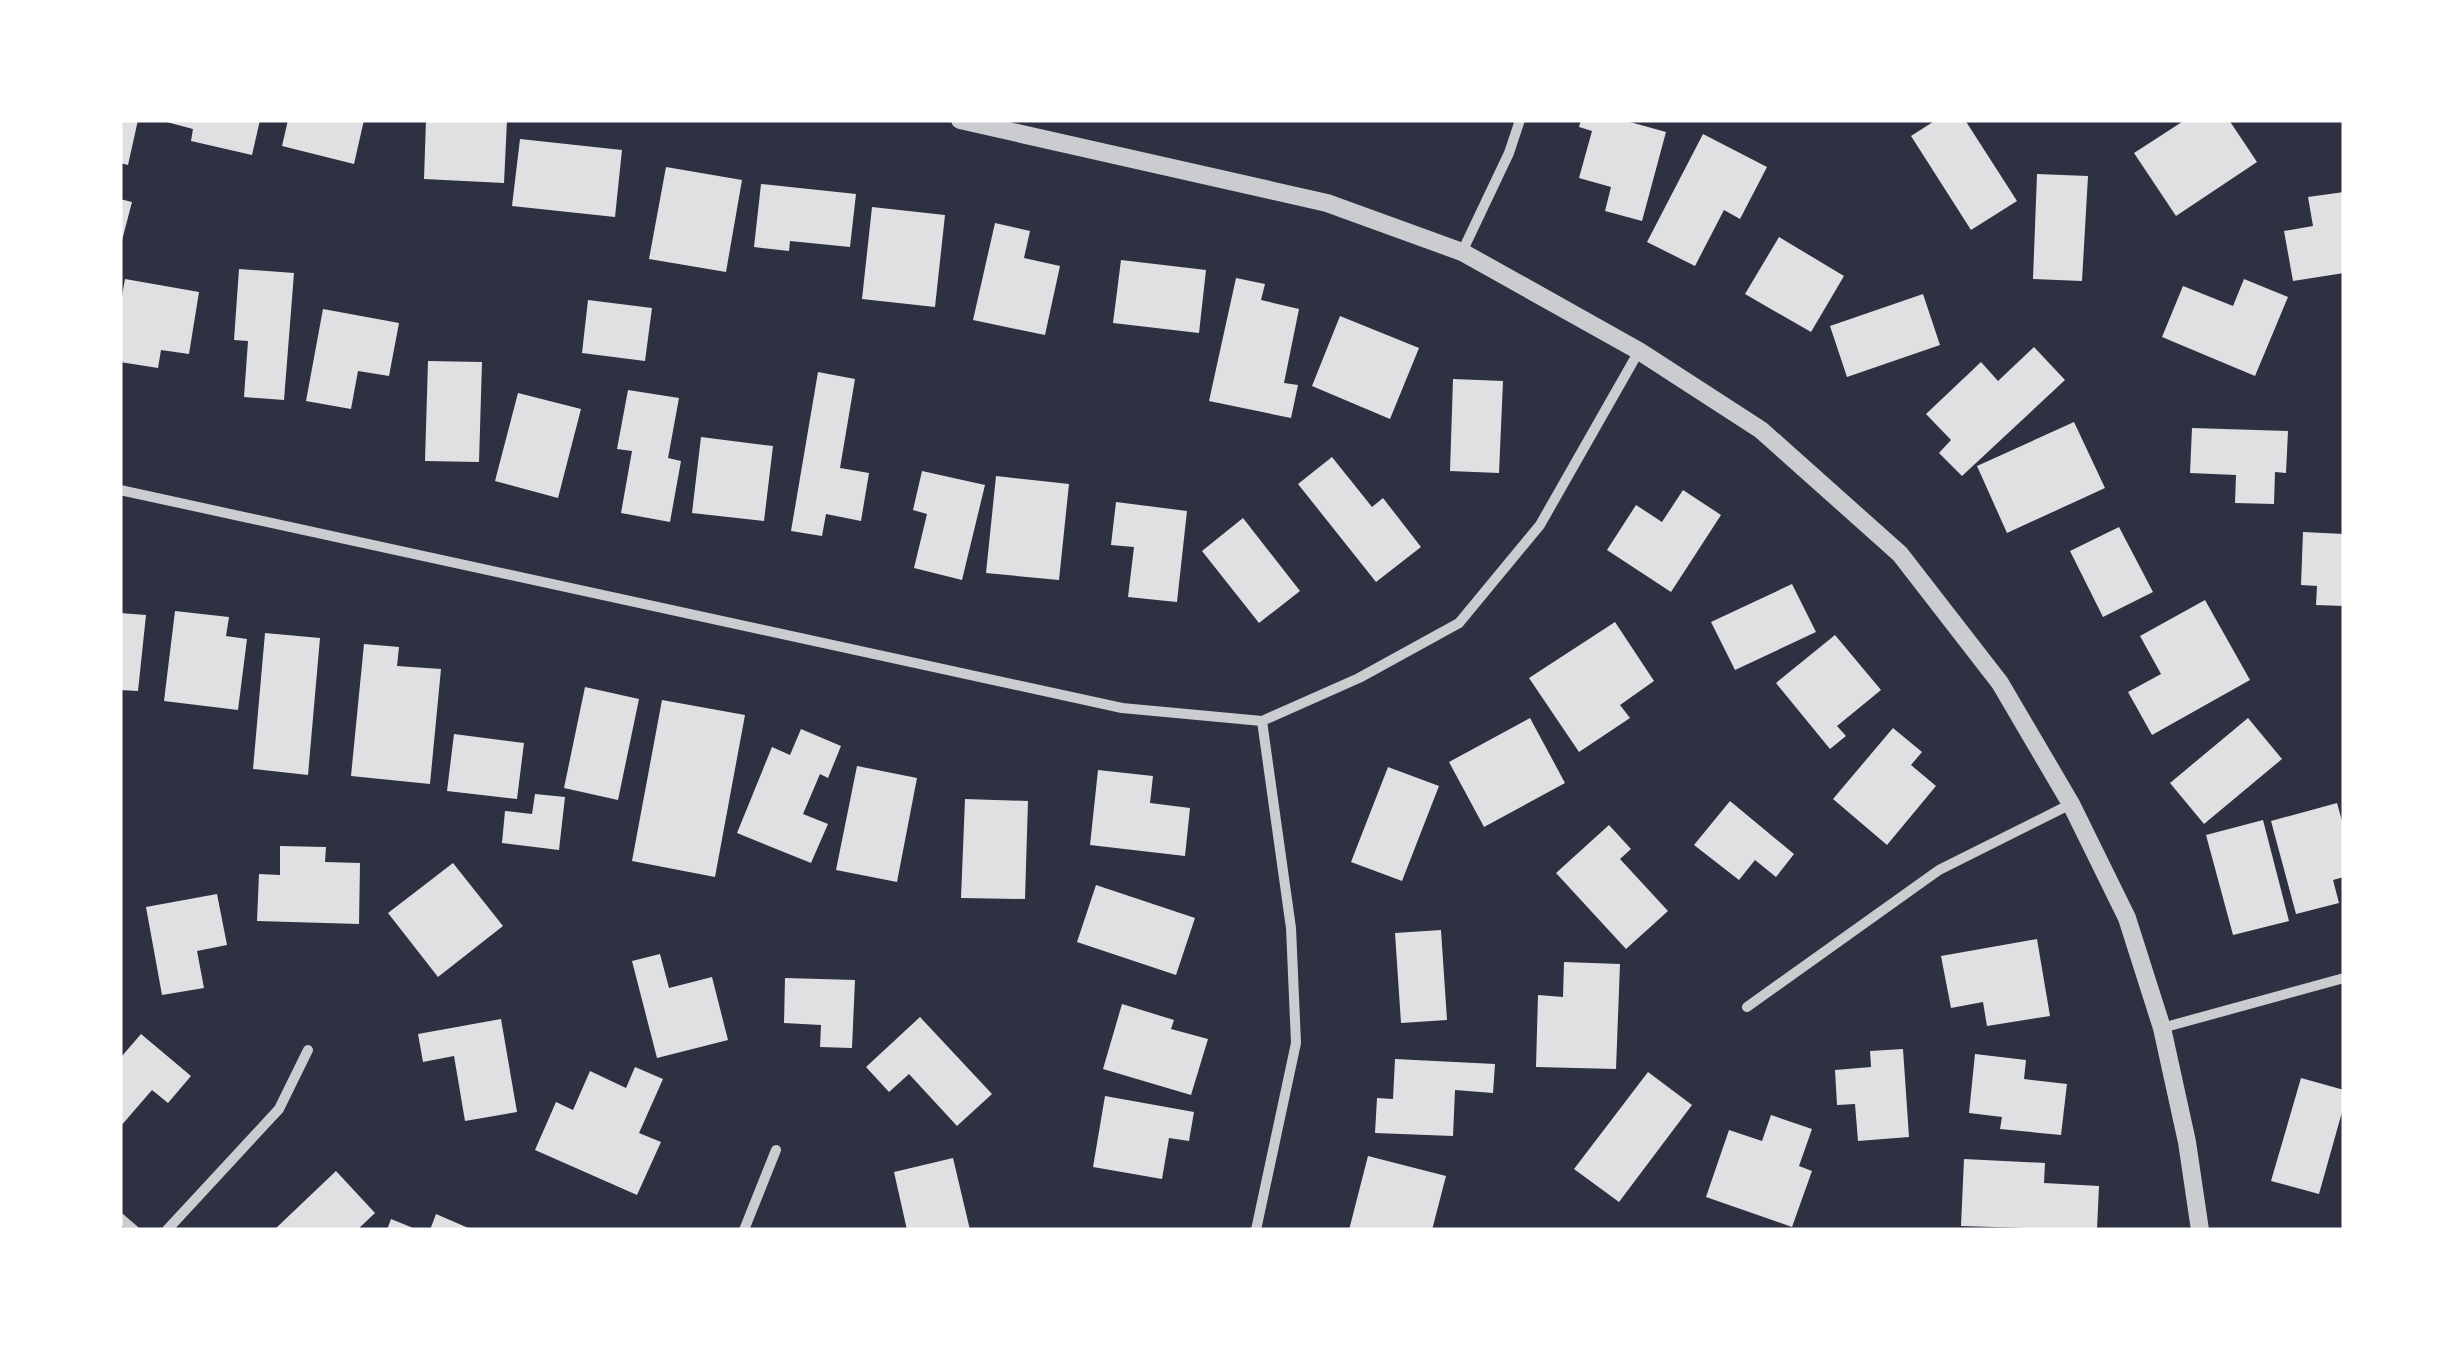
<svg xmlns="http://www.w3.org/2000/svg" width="2464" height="1350" viewBox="0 0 2464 1350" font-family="Montserrat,sans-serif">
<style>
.building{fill:#e0e0e3}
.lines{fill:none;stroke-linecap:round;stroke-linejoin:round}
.minor{stroke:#caccd0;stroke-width:10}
.tertiary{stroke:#caccd0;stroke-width:18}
</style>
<rect width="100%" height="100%" fill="#2d3142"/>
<path class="building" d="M 120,120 L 138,120 L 128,165 L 120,163 Z
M 159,120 L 260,120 L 252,155 L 191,141 L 193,129 Z
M 288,120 L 364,120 L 354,164 L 282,146 Z
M 426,120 L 507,120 L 504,183 L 424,179 Z
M 1581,120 L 1631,120 L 1630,122 L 1666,132 L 1642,221 L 1605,211 L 1611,187 L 1579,178 L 1592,131 L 1579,127 Z
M 1936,120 L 1965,120 L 2017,201 L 1971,230 L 1911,136 Z
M 2185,120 L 2229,120 L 2257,162 L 2176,216 L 2134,153 Z
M 1703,134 L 1767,167 L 1740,219 L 1724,210 L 1695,266 L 1647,242 Z
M 520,139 L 622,150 L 615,217 L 512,206 Z
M 666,167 L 742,180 L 726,272 L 649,259 Z
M 2037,174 L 2088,176 L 2082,281 L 2033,279 Z
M 761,184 L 856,194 L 850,247 L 790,241 L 789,251 L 754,247 Z
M 2344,192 L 2344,273 L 2293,281 L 2284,231 L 2313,226 L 2308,197 Z
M 120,199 L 132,202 L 121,244 L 120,244 Z
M 872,207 L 945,215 L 935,307 L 862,299 Z
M 995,223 L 1030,231 L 1024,258 L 1060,266 L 1045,335 L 973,320 Z
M 1779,237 L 1844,276 L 1811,332 L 1745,294 Z
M 1121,260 L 1206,270 L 1199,333 L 1113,323 Z
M 239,269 L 294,273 L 284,400 L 244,397 L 248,341 L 234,340 Z
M 1236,278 L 1265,284 L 1261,300 L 1299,309 L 1284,383 L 1298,385 L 1291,418 L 1209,401 Z
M 125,279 L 199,292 L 189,354 L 161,350 L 158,368 L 120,362 L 120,307 Z
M 2244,279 L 2288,297 L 2255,376 L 2162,337 L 2183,286 L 2233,306 Z
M 1923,294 L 1940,345 L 1847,377 L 1830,326 Z
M 588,300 L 652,308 L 645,361 L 582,353 Z
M 323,309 L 399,323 L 389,376 L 358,371 L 351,409 L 306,401 Z
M 1340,316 L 1419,348 L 1390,419 L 1312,386 Z
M 2034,347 L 2065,380 L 1962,476 L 1939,453 L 1951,440 L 1926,414 L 1981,362 L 1998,381 Z
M 428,361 L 482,362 L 479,462 L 425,461 Z
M 818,372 L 855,379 L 840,468 L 869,473 L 861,521 L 826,514 L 822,536 L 791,531 Z
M 1453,379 L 1503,381 L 1499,473 L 1450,471 Z
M 628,390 L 679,398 L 668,458 L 681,461 L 670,522 L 621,513 L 632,451 L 617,449 Z
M 518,393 L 581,409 L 558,498 L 495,481 Z
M 2074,422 L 2105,488 L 2007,533 L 1977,466 Z
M 2192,428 L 2288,431 L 2286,473 L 2275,472 L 2274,504 L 2235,503 L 2236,475 L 2190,473 Z
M 701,437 L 773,446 L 764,521 L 692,513 Z
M 1332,457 L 1372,507 L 1383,498 L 1421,547 L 1376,582 L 1298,484 Z
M 922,471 L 985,485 L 962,580 L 914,568 L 927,514 L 913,510 Z
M 996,476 L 1069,484 L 1059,580 L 986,573 Z
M 1683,490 L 1721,515 L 1671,592 L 1607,550 L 1636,505 L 1662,522 Z
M 1116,502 L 1187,511 L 1177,602 L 1128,597 L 1134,547 L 1111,545 Z
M 1243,518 L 1300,591 L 1259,623 L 1202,551 Z
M 2119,527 L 2153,592 L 2103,617 L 2070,551 Z
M 2303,532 L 2344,534 L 2344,606 L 2316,605 L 2317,586 L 2301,585 Z
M 1792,584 L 1816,632 L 1735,670 L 1711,622 Z
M 2205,600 L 2250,680 L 2152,735 L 2128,692 L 2161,674 L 2140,636 Z
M 175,611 L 229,617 L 226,636 L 247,639 L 238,710 L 164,701 Z
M 120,613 L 146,615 L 138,691 L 120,690 Z
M 1615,622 L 1654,681 L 1620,705 L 1630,718 L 1579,752 L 1529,678 Z
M 265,633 L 320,638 L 308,775 L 253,769 Z
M 1835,635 L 1881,690 L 1837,726 L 1846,736 L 1830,749 L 1776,683 Z
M 364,644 L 399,647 L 397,666 L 441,669 L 430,784 L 351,776 Z
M 585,687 L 639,699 L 618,800 L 564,788 Z
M 662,700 L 745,715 L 715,877 L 632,861 Z
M 1530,718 L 1565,783 L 1484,827 L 1449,762 Z
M 2248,718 L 2282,759 L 2204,824 L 2170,783 Z
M 1893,728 L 1922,752 L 1911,765 L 1936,786 L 1887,845 L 1833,799 Z
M 801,729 L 841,746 L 828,778 L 820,774 L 803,814 L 828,824 L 811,863 L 737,833 L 772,747 L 790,755 Z
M 454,734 L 524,743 L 517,799 L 447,791 Z
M 857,766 L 917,778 L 897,882 L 836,870 Z
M 1388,767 L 1439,786 L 1402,881 L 1351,862 Z
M 1098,770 L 1153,776 L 1150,803 L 1190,808 L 1185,856 L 1090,845 Z
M 535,794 L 565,797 L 559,850 L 502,843 L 505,811 L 532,814 Z
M 965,799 L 1028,801 L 1025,899 L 961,898 Z
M 1730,801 L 1794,854 L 1776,877 L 1755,860 L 1739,880 L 1694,845 Z
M 2337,803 L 2344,828 L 2344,877 L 2333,880 L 2339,903 L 2296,914 L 2271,821 Z
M 2263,820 L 2289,921 L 2233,935 L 2206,835 Z
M 1609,825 L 1631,849 L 1620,859 L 1668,911 L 1626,949 L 1556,873 Z
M 280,846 L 326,847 L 325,862 L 360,863 L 359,924 L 257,921 L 259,874 L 280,875 Z
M 453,863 L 503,926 L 438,977 L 388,913 Z
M 1096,885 L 1195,918 L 1176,975 L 1077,942 Z
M 217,894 L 227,945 L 197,951 L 204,988 L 162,995 L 146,907 Z
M 1441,930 L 1447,1020 L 1401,1023 L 1395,933 Z
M 2037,939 L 2050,1016 L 1987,1026 L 1983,1002 L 1951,1008 L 1941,956 Z
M 660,954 L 669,988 L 712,977 L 728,1040 L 657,1058 L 632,961 Z
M 1564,962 L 1620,964 L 1616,1069 L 1536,1067 L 1538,995 L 1563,997 Z
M 785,978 L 855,980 L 852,1048 L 820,1047 L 821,1025 L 784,1023 Z
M 1122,1004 L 1174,1020 L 1171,1029 L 1208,1039 L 1191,1095 L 1103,1069 Z
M 920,1017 L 992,1094 L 957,1126 L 909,1074 L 889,1092 L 866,1067 Z
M 501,1019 L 517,1112 L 465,1121 L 454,1056 L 423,1062 L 418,1034 Z
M 141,1034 L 191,1076 L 168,1103 L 152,1090 L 120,1127 L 120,1054 L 122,1056 Z
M 1903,1049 L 1909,1137 L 1858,1141 L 1855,1104 L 1837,1105 L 1835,1070 L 1871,1067 L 1870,1051 Z
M 1975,1054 L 2026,1060 L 2024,1079 L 2067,1084 L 2061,1135 L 2000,1129 L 2002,1117 L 1969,1113 Z
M 1395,1059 L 1495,1064 L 1493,1093 L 1455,1090 L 1453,1136 L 1375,1133 L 1377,1098 L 1393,1099 Z
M 635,1067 L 663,1079 L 639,1133 L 661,1142 L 637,1195 L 535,1150 L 556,1102 L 573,1110 L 590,1071 L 626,1088 Z
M 1648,1072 L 1692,1105 L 1619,1202 L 1574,1169 Z
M 2301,1078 L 2344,1090 L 2344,1105 L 2319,1194 L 2271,1181 Z
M 1105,1096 L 1194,1112 L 1189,1141 L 1169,1138 L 1162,1179 L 1093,1167 Z
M 1771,1115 L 1812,1129 L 1799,1166 L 1812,1171 L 1792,1227 L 1706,1197 L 1729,1130 L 1762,1141 Z
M 1368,1156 L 1446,1176 L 1432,1230 L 1349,1230 Z
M 953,1158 L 970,1230 L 907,1230 L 894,1172 Z
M 1964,1159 L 2045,1163 L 2044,1183 L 2099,1186 L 2097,1230 L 1961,1226 Z
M 336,1171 L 375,1213 L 357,1230 L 274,1230 Z
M 436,1214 L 473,1230 L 430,1230 Z
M 391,1219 L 418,1230 L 387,1230 Z"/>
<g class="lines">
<path class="minor" d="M 1462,252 L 1509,153 L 1520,120
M 120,490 L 1122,708 L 1262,721 L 1359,678 L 1459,623 L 1540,525 L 1639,351
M 1747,1007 L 1939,870 L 2071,804
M 2162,1028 L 2344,978
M 120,1218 L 134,1230
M 167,1230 L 279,1109 L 308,1050
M 744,1230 L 776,1150
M 1256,1230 L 1296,1043 L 1291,928 L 1262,721"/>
<path class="tertiary" d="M 960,120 L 1327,203 L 1462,252 L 1639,351 L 1761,430 L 1900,554 L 2000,683 L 2071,804 L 2127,918 L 2162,1028 L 2187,1142 L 2200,1230"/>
</g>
<rect width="2464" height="1350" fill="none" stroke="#ffffff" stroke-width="245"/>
</svg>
